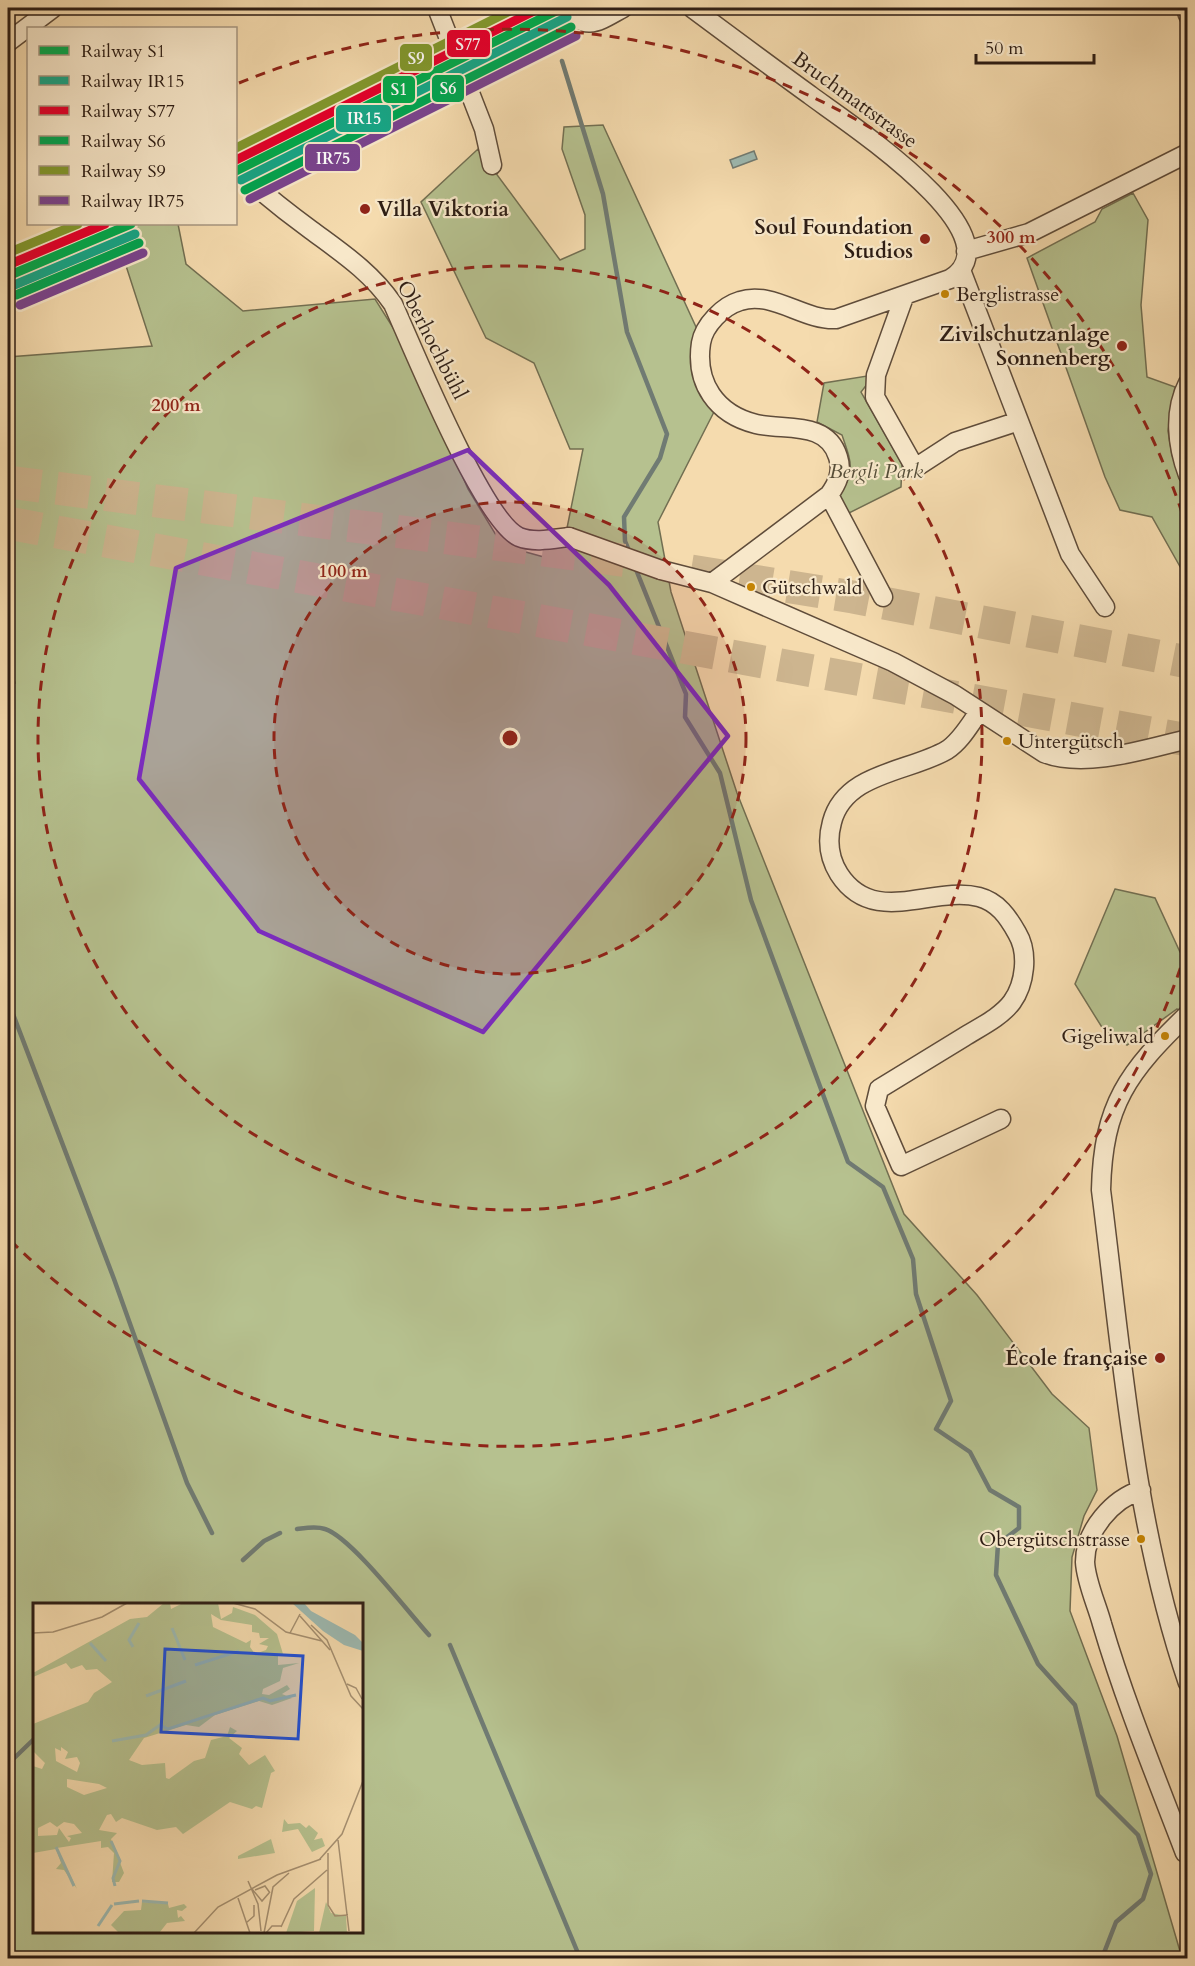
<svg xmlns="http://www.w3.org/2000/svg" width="1195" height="1966" viewBox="0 0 1195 1966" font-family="Cardo,serif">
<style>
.green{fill:#b6c18f;stroke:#726f52;stroke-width:1.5;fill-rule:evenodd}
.water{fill:#9dbab2;stroke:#707b73;stroke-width:1.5}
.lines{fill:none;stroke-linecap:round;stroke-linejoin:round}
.stream{stroke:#707b73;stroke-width:4.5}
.motorway-tunnel{stroke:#cdb58f;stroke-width:33;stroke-dasharray:33 16;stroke-linecap:butt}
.minor-casing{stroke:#5f4c3a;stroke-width:21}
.minor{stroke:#f8e8ca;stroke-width:18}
.minor-bridge-casing{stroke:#5f4c3a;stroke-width:21;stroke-linecap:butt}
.minor-bridge{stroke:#f8e8ca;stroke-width:18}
.rail-1-casing{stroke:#f8e8ca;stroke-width:14}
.rail-2-casing{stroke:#f8e8ca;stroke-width:14}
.rail-3-casing{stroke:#f8e8ca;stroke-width:14}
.rail-4-casing{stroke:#f8e8ca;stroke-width:14}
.rail-5-casing{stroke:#f8e8ca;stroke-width:14}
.rail-6-casing{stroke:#f8e8ca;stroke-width:14}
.rail-1{stroke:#00ab4d;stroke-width:9}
.rail-2{stroke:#16a787;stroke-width:9}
.rail-3{stroke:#e4002b;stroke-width:9}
.rail-4{stroke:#00a651;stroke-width:9}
.rail-5{stroke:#82992d;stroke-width:9}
.rail-6{stroke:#7a448f;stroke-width:9}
.marked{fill:#7b2cbf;fill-opacity:0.2;stroke:#7b2cbf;stroke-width:4.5;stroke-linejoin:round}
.ring{fill:none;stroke:#8f2418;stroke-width:3;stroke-dasharray:10 8}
.poi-dot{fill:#8f2418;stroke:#f8e8ca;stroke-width:2}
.bus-dot{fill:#c48405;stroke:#f8e8ca;stroke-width:2}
.labels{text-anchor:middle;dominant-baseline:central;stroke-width:4.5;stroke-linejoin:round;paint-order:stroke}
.bus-label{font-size:20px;fill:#2d1d14;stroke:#f8e8ca;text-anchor:start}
.street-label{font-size:21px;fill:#2d1d14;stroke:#f8e8ca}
.poi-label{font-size:21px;font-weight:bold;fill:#2d1d14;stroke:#f8e8ca;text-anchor:end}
.park-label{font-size:21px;font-style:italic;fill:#564e39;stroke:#f8e8ca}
.inset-river{fill:none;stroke:#9dbab2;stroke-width:3}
.inset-road{fill:none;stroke:#a58f70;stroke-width:1.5}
.view{fill:#1d4ed8;fill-opacity:0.15;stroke:#1d4ed8;stroke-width:3}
.inset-edge{fill:none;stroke:#2d1d14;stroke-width:3}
.centre{fill:#8f2418;stroke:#f8e8ca;stroke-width:3}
.ring-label{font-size:18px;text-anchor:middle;font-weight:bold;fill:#8f2418;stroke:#f8e8ca;stroke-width:4.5;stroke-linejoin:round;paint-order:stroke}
.line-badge{stroke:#f8e8ca;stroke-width:2}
.badge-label{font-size:16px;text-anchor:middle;font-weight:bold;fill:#fff}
</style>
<rect width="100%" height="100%" fill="#f5dbae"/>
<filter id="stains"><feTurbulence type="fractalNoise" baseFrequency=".00333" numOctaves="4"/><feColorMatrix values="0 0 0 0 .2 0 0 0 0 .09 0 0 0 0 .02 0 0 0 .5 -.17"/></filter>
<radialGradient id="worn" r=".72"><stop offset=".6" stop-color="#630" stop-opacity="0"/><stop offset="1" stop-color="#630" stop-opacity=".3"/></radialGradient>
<path class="green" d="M 603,125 L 702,340 L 718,404 L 658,522 L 671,592 L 737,793 L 904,1214 L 977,1295 L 1052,1394 L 1089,1428 L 1097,1490 L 1084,1516 L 1072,1557 L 1070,1611 L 1117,1736 L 1182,1958 L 8,1958 L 8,686 L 15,683 L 8,657 L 8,357 L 152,346 L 117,238 L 115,224 L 178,224 L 186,264 L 243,311 L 375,299 L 436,396 L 439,422 L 468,489 L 499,540 L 515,549 L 551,559 L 568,560 L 572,544 L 567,528 L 583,449 L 570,449 L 534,363 L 486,338 L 421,202 L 478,149 L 560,260 L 585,249 L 585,215 L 562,149 L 564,127 ZM 34,1604 L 362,1604 L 362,1932 L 34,1932 Z
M 1133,193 L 1148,220 L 1141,305 L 1147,377 L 1175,387 L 1168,431 L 1172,455 L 1187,489 L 1187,579 L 1152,517 L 1120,510 L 1105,477 L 1027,258 L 1095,222 L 1102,209 Z
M 867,376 L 868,383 L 861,392 L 902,464 L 901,487 L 845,515 L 837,498 C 856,473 852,464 842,435 L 817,422 L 824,383 Z
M 1115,889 L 1155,898 L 1180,952 L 1187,957 L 1187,1016 L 1177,1009 L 1127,1045 L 1103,1029 L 1075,984 Z"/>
<path class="water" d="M 754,151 L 757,159 L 733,168 L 730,160 Z"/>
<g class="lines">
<path class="stream" d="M 562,61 L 603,194 L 627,332 L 667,434 L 660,458 L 624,517 L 625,541 L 630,553
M 635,567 L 686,694 L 685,717 L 720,773 L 751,900 L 848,1162 L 883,1187 L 913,1259 L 916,1294 L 951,1401 L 936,1429 L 970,1452 L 990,1490 L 1019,1507 L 1019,1528 L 998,1544 L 996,1575 L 1038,1664 L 1075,1705 L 1098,1795 L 1138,1835 L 1151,1874 L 1143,1899 L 1116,1922 L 1102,1958
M 8,1001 L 114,1279 L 187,1483 L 212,1533
M 297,1529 C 306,1528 316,1526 325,1529 C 351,1537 408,1612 429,1635
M 243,1560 L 264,1541 L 280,1533
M 450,1645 L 580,1958
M 8,1764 L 34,1739"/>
<path class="motorway-tunnel" d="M 8,482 L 637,562
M 8,523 L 1188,740
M 691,571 L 853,597 L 1188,662"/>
<defs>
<path id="minor" d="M 437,8 L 484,129 L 492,165
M 565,8 C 586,33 599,21 623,8
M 692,8 C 731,37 770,66 810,95 C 840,118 1022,235 950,279 L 836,319 C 804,321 772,290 740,301 C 723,306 704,325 701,343 C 695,383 716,414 756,424 C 784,431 827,420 838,457 C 843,472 837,484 829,495 L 712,583
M 1186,8 L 1188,15
M 8,42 L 53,8
M 236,169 C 260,191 285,211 311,230 C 342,253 371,272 393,304 C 412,346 483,521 519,537 C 534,543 553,539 569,537
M 966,251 L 1029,233 L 1188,153
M 961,270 L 1070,554 L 1105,607
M 904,297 L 876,375 L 875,397 L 915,468 L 955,442 L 1019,421
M 1188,383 C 1173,412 1177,446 1188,475
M 829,495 L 883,597
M 661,570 L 712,583 L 893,662 L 955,695 L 1044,753 C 1085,769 1146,749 1188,739
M 979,712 C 970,724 961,741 947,750 C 910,772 845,772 832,822 C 827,840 829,858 839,874 C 874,928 932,885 979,897 C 998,902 1008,917 1017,933 C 1029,953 1025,984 1012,1002 C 1001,1017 980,1027 964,1037 C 936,1054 907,1072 879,1089 L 875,1106 L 901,1166 L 1001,1119
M 1188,1014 C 1128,1072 1103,1104 1101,1190 C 1122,1355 1134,1525 1188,1683
M 1141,1490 C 1113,1499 1085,1530 1085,1562 C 1086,1582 1097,1605 1102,1624 C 1125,1702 1156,1777 1185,1853"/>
</defs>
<use href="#minor" class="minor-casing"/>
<use href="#minor" class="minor"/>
<defs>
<path id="minor-bridge" d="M 569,537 L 661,570"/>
</defs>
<use href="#minor-bridge" class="minor-bridge-casing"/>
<use href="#minor-bridge" class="minor-bridge"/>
<defs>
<path id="rail-1" d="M 236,171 L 562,8
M 8,276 L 131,224"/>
<path id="rail-2" d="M 241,180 L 567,17
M 12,286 L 135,234"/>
<path id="rail-3" d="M 236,160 L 540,8
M 8,265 L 105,224"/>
<path id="rail-4" d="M 245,190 L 571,27
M 16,295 L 139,243"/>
<path id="rail-5" d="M 236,148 L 516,8
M 8,253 L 78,224"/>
<path id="rail-6" d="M 250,199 L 576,36
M 20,305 L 143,253"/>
</defs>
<use href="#rail-1" class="rail-1-casing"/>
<use href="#rail-2" class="rail-2-casing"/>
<use href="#rail-3" class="rail-3-casing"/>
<use href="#rail-4" class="rail-4-casing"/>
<use href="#rail-5" class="rail-5-casing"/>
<use href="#rail-6" class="rail-6-casing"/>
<use href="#rail-1" class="rail-1"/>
<use href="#rail-2" class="rail-2"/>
<use href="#rail-3" class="rail-3"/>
<use href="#rail-4" class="rail-4"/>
<use href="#rail-5" class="rail-5"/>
<use href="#rail-6" class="rail-6"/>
</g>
<path class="marked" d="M 468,450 L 609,585 L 728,736 L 483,1032 L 259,931 L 139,779 L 176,568 Z"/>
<circle cx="510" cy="738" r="236" fill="#8f2418" fill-opacity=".12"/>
<g class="ring">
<circle cx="510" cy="738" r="236"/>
<circle cx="510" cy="738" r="472"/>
<path d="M1186 951A709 709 0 0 1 9 1239M239 83A709 709 0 0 1 1186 525"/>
</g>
<g class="poi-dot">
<circle cx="365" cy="209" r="6"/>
<circle cx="925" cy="239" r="6"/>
<circle cx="1122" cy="346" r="6"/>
<circle cx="1160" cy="1358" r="6"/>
</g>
<g class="bus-dot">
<circle cx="945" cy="294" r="5"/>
<circle cx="751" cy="587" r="5"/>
<circle cx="1007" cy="741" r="5"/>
<circle cx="1165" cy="1036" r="5"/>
<circle cx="1141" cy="1539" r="5"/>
</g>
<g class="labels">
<g class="bus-label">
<text x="956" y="294">Berglistrasse</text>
<text x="762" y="587">Gütschwald</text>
<text x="1018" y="741">Untergütsch</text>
<text x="1154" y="1036" text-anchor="end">Gigeliwald</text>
<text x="1130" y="1539" text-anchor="end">Obergütschstrasse</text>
</g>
<g class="street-label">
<text transform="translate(855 100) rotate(36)">Bruchmattstrasse</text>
<text transform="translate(432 340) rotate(63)">Oberhochbühl</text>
</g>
<g class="poi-label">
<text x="377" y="209" text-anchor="start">Villa Viktoria</text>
<text x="913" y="227">Soul Foundation<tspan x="913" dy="24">Studios</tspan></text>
<text x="1110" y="334">Zivilschutzanlage<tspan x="1110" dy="24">Sonnenberg</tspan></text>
<text x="1148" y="1358">École française</text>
</g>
<g class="park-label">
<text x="876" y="471">Bergli Park</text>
</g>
</g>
<g transform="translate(33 1603)">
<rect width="330" height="330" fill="#f5dbae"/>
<path d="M 131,0 L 137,0 L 138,6 L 150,0 L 185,0 L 188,16 L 199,10 L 200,4 L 222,12 L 244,31 L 250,51 L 245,52 L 245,62 L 266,60 L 250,65 L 247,78 L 230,86 L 229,91 L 236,92 L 254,82 L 257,86 L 249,91 L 259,95 L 239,102 L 226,98 L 182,112 L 166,124 L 153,122 L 111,135 L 96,157 L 109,162 L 132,160 L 133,175 L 136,176 L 161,158 L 172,155 L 178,137 L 194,133 L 197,124 L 204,128 L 196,135 L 209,145 L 206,151 L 216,162 L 232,152 L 242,168 L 238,170 L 229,205 L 223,203 L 219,206 L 197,199 L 150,231 L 143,224 L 124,227 L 89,215 L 83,219 L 78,211 L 74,212 L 66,227 L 84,230 L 78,236 L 91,270 L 86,279 L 79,279 L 81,250 L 75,244 L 68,245 L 68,238 L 24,245 L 44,286 L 31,267 L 23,266 L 28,260 L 23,246 L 0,250 L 0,163 L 9,166 L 12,160 L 0,148 L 0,121 L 55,99 L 61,90 L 79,79 L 64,66 L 53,67 L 49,62 L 38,66 L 33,60 L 0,74 L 0,70 L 97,16 L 114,14 ZM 178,11 L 188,17 L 219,22 L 219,29 L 226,30 L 227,35 L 236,35 L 226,41 L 235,43 L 233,47 L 222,51 L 217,44 L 218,37 L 213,40 L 180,24 ZM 28,144 L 35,149 L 32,156 L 44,154 L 47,160 L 44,169 L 23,158 L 22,145 L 28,148 ZM 34,176 L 66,181 L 74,185 L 51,192 L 34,184 ZM 17,219 L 24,224 L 31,219 L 41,221 L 49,230 L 34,233 L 38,235 L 36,239 L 26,225 L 24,232 L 5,233 L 5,225 ZM 251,216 L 255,221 L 267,220 L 273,225 L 276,222 L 285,230 L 281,237 L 289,235 L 292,243 L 279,249 L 265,226 L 249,229 ZM 238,236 L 242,250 L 205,256 L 205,253 ZM 282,285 L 281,328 L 253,330 L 264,298 ZM 109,299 L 135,301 L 136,305 L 151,301 L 154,304 L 149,308 L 144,307 L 145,315 L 148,313 L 152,318 L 134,320 L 127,329 L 118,330 L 86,330 L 78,322 L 91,308 L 108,307 ZM 293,299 L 298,310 L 313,313 L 314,330 L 286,330 Z" fill="#b6c18f" fill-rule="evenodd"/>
<path d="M 259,0 L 271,0 L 278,8 L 322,32 L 330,40 L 330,48 L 311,42 L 290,28 Z" fill="#9dbab2"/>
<path class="inset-river" d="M 139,25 L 152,57M 57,40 L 73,58M 100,44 L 96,37 L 106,20M 162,62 L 206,48M 113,93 L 153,78M 79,138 L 113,132 L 127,122 L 135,126 L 230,95 L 237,98 L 263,92M 78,238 L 87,258 L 80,275 L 82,283M 23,244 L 41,283M 109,298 L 135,300M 81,301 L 106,298M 65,323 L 79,302"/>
<path class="inset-road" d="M 200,0 L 222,6 L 253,29 L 289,38M 267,13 L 297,47M 278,22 L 294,37 L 318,93 L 330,106M 0,30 L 20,29 L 69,14 L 94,0M 257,30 L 267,11M 314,81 L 323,85 L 329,96M 305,237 L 316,328M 295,250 L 295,302 L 302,313 L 315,312M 286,257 L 309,231 L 330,178M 215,278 L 225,301 L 228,328M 219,286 L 229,298 L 236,290M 222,287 L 232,283 L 237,290M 205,295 L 217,330M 213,320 L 221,313 L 221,302M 248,324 L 261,296 L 294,267M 161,330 L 185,304 L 244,272 L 288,256M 231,330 L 240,284 L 256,270M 233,330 L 239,323 L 249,323"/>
<path class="view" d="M 132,46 L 270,53 L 265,136 L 128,129 Z"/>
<rect width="330" height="330" class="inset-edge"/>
</g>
<circle cx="510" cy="738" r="9" class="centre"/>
<g class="ring-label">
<text x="1011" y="243">300 m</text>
<text x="176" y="411">200 m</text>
<text x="343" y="577">100 m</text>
</g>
<g class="line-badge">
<rect x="446" y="29" width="45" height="29" rx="6" fill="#e4002b"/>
<rect x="399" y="43" width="34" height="29" rx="6" fill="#82992d"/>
<rect x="431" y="74" width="34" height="29" rx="6" fill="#00a651"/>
<rect x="382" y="75" width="34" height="29" rx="6" fill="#00ab4d"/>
<rect x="335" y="104" width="57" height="29" rx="6" fill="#16a787"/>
<rect x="304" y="143" width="57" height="29" rx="6" fill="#7a448f"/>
</g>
<g class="badge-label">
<text x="468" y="50">S77</text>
<text x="416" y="64">S9</text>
<text x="448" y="94">S6</text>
<text x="399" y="95">S1</text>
<text x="364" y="124">IR15</text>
<text x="333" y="164">IR75</text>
</g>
<rect width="1195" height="1966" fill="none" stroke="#f5dbae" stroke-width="30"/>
<rect x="9" y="9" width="1177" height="1948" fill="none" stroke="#2d1d14" stroke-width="3"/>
<rect x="15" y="15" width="1165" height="1936" fill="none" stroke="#2d1d14" stroke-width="1.5"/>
<rect x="27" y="27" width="210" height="198" fill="#f8e8ca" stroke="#a79781" stroke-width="1.5"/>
<rect x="39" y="46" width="30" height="9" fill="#00ab4d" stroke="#a79781" stroke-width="1.5"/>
<text x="81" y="57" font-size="18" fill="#2d1d14">Railway S1</text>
<rect x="39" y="76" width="30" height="9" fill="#16a787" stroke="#a79781" stroke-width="1.5"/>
<text x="81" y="87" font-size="18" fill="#2d1d14">Railway IR15</text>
<rect x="39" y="106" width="30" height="9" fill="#e4002b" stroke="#a79781" stroke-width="1.5"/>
<text x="81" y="117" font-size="18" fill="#2d1d14">Railway S77</text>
<rect x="39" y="136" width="30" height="9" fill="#00a651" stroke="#a79781" stroke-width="1.5"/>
<text x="81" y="147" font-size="18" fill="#2d1d14">Railway S6</text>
<rect x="39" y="166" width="30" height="9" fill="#82992d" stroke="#a79781" stroke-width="1.5"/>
<text x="81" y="177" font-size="18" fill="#2d1d14">Railway S9</text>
<rect x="39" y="196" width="30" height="9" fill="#7a448f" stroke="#a79781" stroke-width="1.5"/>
<text x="81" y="207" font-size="18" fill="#2d1d14">Railway IR75</text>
<path d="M976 54v9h118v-9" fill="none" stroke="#2d1d14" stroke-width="3"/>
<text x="985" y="54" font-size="18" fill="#2d1d14" stroke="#f8e8ca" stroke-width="4.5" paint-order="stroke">50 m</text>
<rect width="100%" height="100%" filter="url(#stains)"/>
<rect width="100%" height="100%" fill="url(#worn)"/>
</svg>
